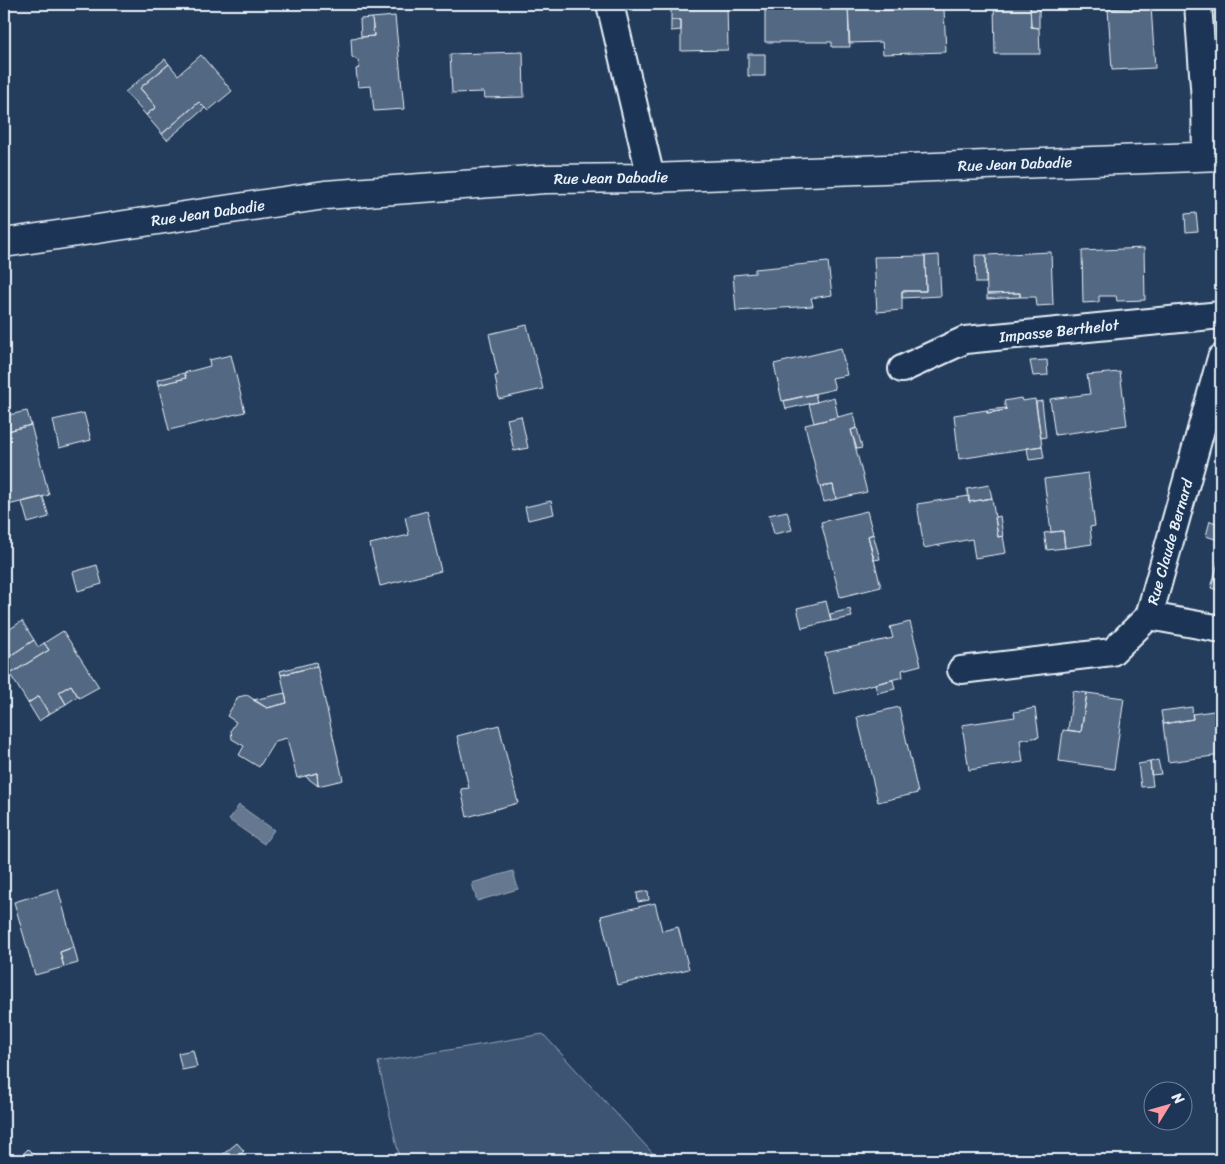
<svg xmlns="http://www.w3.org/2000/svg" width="1225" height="1164" viewBox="0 0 1225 1164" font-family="Sriracha,sans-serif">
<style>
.green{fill:#3e5472;stroke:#93a2b5}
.water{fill:#657890;stroke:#99a8ba}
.building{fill:#536782;stroke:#e8f1f8}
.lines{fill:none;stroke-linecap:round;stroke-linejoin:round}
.street-casing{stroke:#e8f1f8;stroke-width:30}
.secondary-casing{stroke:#e8f1f8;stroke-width:31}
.street{stroke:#1d3557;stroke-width:26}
.secondary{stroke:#1d3557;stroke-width:28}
.labels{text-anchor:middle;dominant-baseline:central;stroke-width:4.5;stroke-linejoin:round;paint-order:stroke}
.street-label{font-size:15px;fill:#e8f1f8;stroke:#1d3557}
</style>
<rect width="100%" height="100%" fill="#253d5d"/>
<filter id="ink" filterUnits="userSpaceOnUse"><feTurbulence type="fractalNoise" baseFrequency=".02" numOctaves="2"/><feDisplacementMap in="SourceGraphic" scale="10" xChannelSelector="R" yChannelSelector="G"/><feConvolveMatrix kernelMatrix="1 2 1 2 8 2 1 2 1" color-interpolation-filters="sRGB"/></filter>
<g filter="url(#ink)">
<path class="green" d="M 543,1034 L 659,1160 L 400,1160 L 378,1062 Z"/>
<path class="water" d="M 239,805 L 274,830 L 264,844 L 229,820 Z
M 513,871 L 518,889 L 477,901 L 472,883 Z"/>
<path class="building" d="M 671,4 L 727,4 L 728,50 L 681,51 L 681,20 L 671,20 Z
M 765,4 L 848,4 L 850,47 L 832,47 L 832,42 L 765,42 Z
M 848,4 L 882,4 L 882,10 L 944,9 L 946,52 L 883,54 L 882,42 L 849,43 Z
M 906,4 L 907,10 L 882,10 L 882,6 Z
M 994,4 L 1030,4 L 1031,27 L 1039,28 L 1040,54 L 995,54 Z
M 1030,4 L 1039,4 L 1039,28 L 1031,27 Z
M 1151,6 L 1155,68 L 1112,70 L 1108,9 Z
M 395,16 L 404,109 L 374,111 L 371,86 L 358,87 L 356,69 L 359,68 L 358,60 L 352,57 L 351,38 L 374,36 L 372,18 Z
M 372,18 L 374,36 L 361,37 L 360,19 Z
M 671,20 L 681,20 L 681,30 L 671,31 Z
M 523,52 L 524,97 L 485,98 L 484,92 L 452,93 L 450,54 Z
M 748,54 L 765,54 L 765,76 L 748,76 Z
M 201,55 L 232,91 L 208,111 L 199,102 L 162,134 L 146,115 L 156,107 L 140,88 L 169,64 L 178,75 Z
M 165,59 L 169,64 L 140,88 L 156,107 L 146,115 L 125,92 Z
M 199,102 L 205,108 L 167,140 L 162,134 Z
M 1196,213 L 1198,231 L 1186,232 L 1185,214 Z
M 1144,248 L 1145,300 L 1117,301 L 1116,296 L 1099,296 L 1099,302 L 1083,303 L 1082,251 Z
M 1051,252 L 1053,305 L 1037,306 L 1036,297 L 1020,297 L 1020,293 L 987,294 L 986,255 Z
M 939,255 L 941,296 L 902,298 L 902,291 L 926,291 L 925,256 Z
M 975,255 L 986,255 L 986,283 L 976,283 Z
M 925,256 L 926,291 L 902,291 L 902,310 L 877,312 L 874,257 Z
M 828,262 L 832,295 L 811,298 L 813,306 L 736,311 L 733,275 L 755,273 L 755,269 Z
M 1020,293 L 1020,297 L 987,299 L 987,294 Z
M 527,325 L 543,389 L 499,399 L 495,376 L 498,375 L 489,334 Z
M 841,348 L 847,375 L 832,378 L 835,389 L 782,401 L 774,364 Z
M 231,355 L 245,412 L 169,430 L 158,385 L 186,378 L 184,373 L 210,366 L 209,360 Z
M 1047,360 L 1048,375 L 1033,376 L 1030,361 Z
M 1120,372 L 1127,425 L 1055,435 L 1050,399 L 1090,394 L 1087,375 Z
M 184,373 L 186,378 L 158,385 L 157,380 Z
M 815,394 L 817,402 L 786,409 L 784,401 Z
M 834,397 L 838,417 L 814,423 L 809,404 Z
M 1021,398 L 1022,401 L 1035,399 L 1042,446 L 959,459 L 954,415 L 987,410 L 987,413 L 1006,410 L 1004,401 Z
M 1042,401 L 1046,437 L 1041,438 L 1036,402 Z
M 1006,408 L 1006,410 L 987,413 L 987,410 Z
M 27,411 L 31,425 L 4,432 L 4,416 Z
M 84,413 L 91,440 L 59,448 L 53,420 Z
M 854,413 L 857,428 L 851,430 L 867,492 L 836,499 L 833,485 L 820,487 L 805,425 Z
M 521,416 L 528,448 L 514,451 L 507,419 Z
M 31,425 L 49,495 L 4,506 L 4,432 Z
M 857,428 L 862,448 L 857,449 L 851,430 Z
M 1042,446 L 1044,458 L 1029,460 L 1027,448 Z
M 1088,473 L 1095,526 L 1090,527 L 1092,544 L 1065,548 L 1063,531 L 1051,532 L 1044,479 Z
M 833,485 L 836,499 L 824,502 L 820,487 Z
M 989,485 L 992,498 L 969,502 L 967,489 Z
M 969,496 L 969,502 L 992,498 L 998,537 L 1003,536 L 1006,553 L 975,558 L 972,539 L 924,548 L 917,504 Z
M 43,497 L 49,517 L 28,523 L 22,502 Z
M 551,501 L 554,514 L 528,520 L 525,507 Z
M 427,511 L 441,571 L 380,586 L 370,544 L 409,535 L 405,517 Z
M 787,511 L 792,530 L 774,534 L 769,515 Z
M 867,511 L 873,534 L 868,536 L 881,587 L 840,597 L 821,522 Z
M 1000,516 L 1003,536 L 998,537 L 995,517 Z
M 1210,521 L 1221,524 L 1221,541 L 1206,536 Z
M 1063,531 L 1065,548 L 1047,550 L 1044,533 Z
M 873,534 L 880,559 L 874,560 L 868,536 Z
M 1219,559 L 1221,560 L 1221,578 L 1218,590 L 1211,588 Z
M 97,565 L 102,584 L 78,591 L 73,572 Z
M 826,601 L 831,621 L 802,628 L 797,608 Z
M 850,609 L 852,617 L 831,621 L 830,614 Z
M 22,621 L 34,640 L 4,660 L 4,633 Z
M 910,622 L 921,665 L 902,670 L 903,677 L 834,694 L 825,653 L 893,638 L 890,627 Z
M 63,631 L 99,687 L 79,698 L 71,685 L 59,692 L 66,704 L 49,714 L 39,696 L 28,703 L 10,674 L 49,650 L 44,643 Z
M 34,640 L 38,647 L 44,643 L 49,650 L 10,674 L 4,660 Z
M 316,662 L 317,666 L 281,675 L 280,671 Z
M 317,666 L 343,780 L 318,786 L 317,773 L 297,778 L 287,738 L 275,741 L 259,767 L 239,755 L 244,746 L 232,739 L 231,730 L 236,722 L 227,716 L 238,697 L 247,695 L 267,708 L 287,703 L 281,675 Z
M 893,680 L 895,689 L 877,693 L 875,684 Z
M 71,685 L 78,696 L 66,704 L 59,692 Z
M 1073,691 L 1087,693 L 1081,732 L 1068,730 Z
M 285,693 L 287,703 L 267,708 L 253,700 Z
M 1087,693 L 1124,698 L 1114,769 L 1059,761 L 1063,730 L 1081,732 Z
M 39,696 L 49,714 L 39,721 L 28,703 Z
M 899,707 L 918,793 L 878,802 L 857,717 Z
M 1192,707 L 1193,719 L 1163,724 L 1161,711 Z
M 1035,708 L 1039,737 L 1020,740 L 1023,762 L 969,770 L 962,725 L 1015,717 L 1014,712 Z
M 1221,710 L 1221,755 L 1168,762 L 1163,724 L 1193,719 L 1192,714 Z
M 499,725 L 518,803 L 467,817 L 461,789 L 469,788 L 457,736 Z
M 1158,760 L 1161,774 L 1151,775 L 1150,762 Z
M 1150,762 L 1153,786 L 1141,787 L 1138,764 Z
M 317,773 L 318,786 L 305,776 Z
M 58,889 L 74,947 L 60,952 L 64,967 L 35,975 L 14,902 Z
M 648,891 L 649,900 L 638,902 L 637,893 Z
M 655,903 L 662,931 L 678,927 L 689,969 L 617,985 L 601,916 Z
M 74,947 L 78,963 L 64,967 L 60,952 Z
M 193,1050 L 197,1067 L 182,1070 L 178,1053 Z
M 237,1143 L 244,1151 L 233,1160 L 216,1160 Z
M 28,1149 L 39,1160 L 17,1160 Z"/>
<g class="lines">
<defs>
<path id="street" d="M 610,4 L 651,178
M 1198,4 L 1205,100 L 1206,157
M 902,369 L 965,340 L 1221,315
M 1149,616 L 1221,629
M 961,670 L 1112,652 L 1149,616 L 1221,358"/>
<path id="secondary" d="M 4,243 L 325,195 L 545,179 L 651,178 L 1221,156"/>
</defs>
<use href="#street" class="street-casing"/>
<use href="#secondary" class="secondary-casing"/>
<use href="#street" class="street"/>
<use href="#secondary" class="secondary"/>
</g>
</g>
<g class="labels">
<g class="street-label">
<text transform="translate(1015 164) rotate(-2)">Rue Jean Dabadie</text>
<text transform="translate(611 178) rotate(-1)">Rue Jean Dabadie</text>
<text transform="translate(208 213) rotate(-8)">Rue Jean Dabadie</text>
<text transform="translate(1059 331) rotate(-6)">Impasse Berthelot</text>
<text transform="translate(1170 542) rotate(-74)">Rue Claude Bernard</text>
</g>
</g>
<rect width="1225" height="1164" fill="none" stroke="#1d3557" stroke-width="20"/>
<rect x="10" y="10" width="1205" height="1144" fill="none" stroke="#e8f1f8" stroke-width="2" filter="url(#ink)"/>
<g transform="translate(1168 1106) rotate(53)"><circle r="24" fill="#1d3557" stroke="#6e8097"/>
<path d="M0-4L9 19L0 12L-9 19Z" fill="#ff9aa2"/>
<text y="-8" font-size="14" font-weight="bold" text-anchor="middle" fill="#e8f1f8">N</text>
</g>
</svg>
